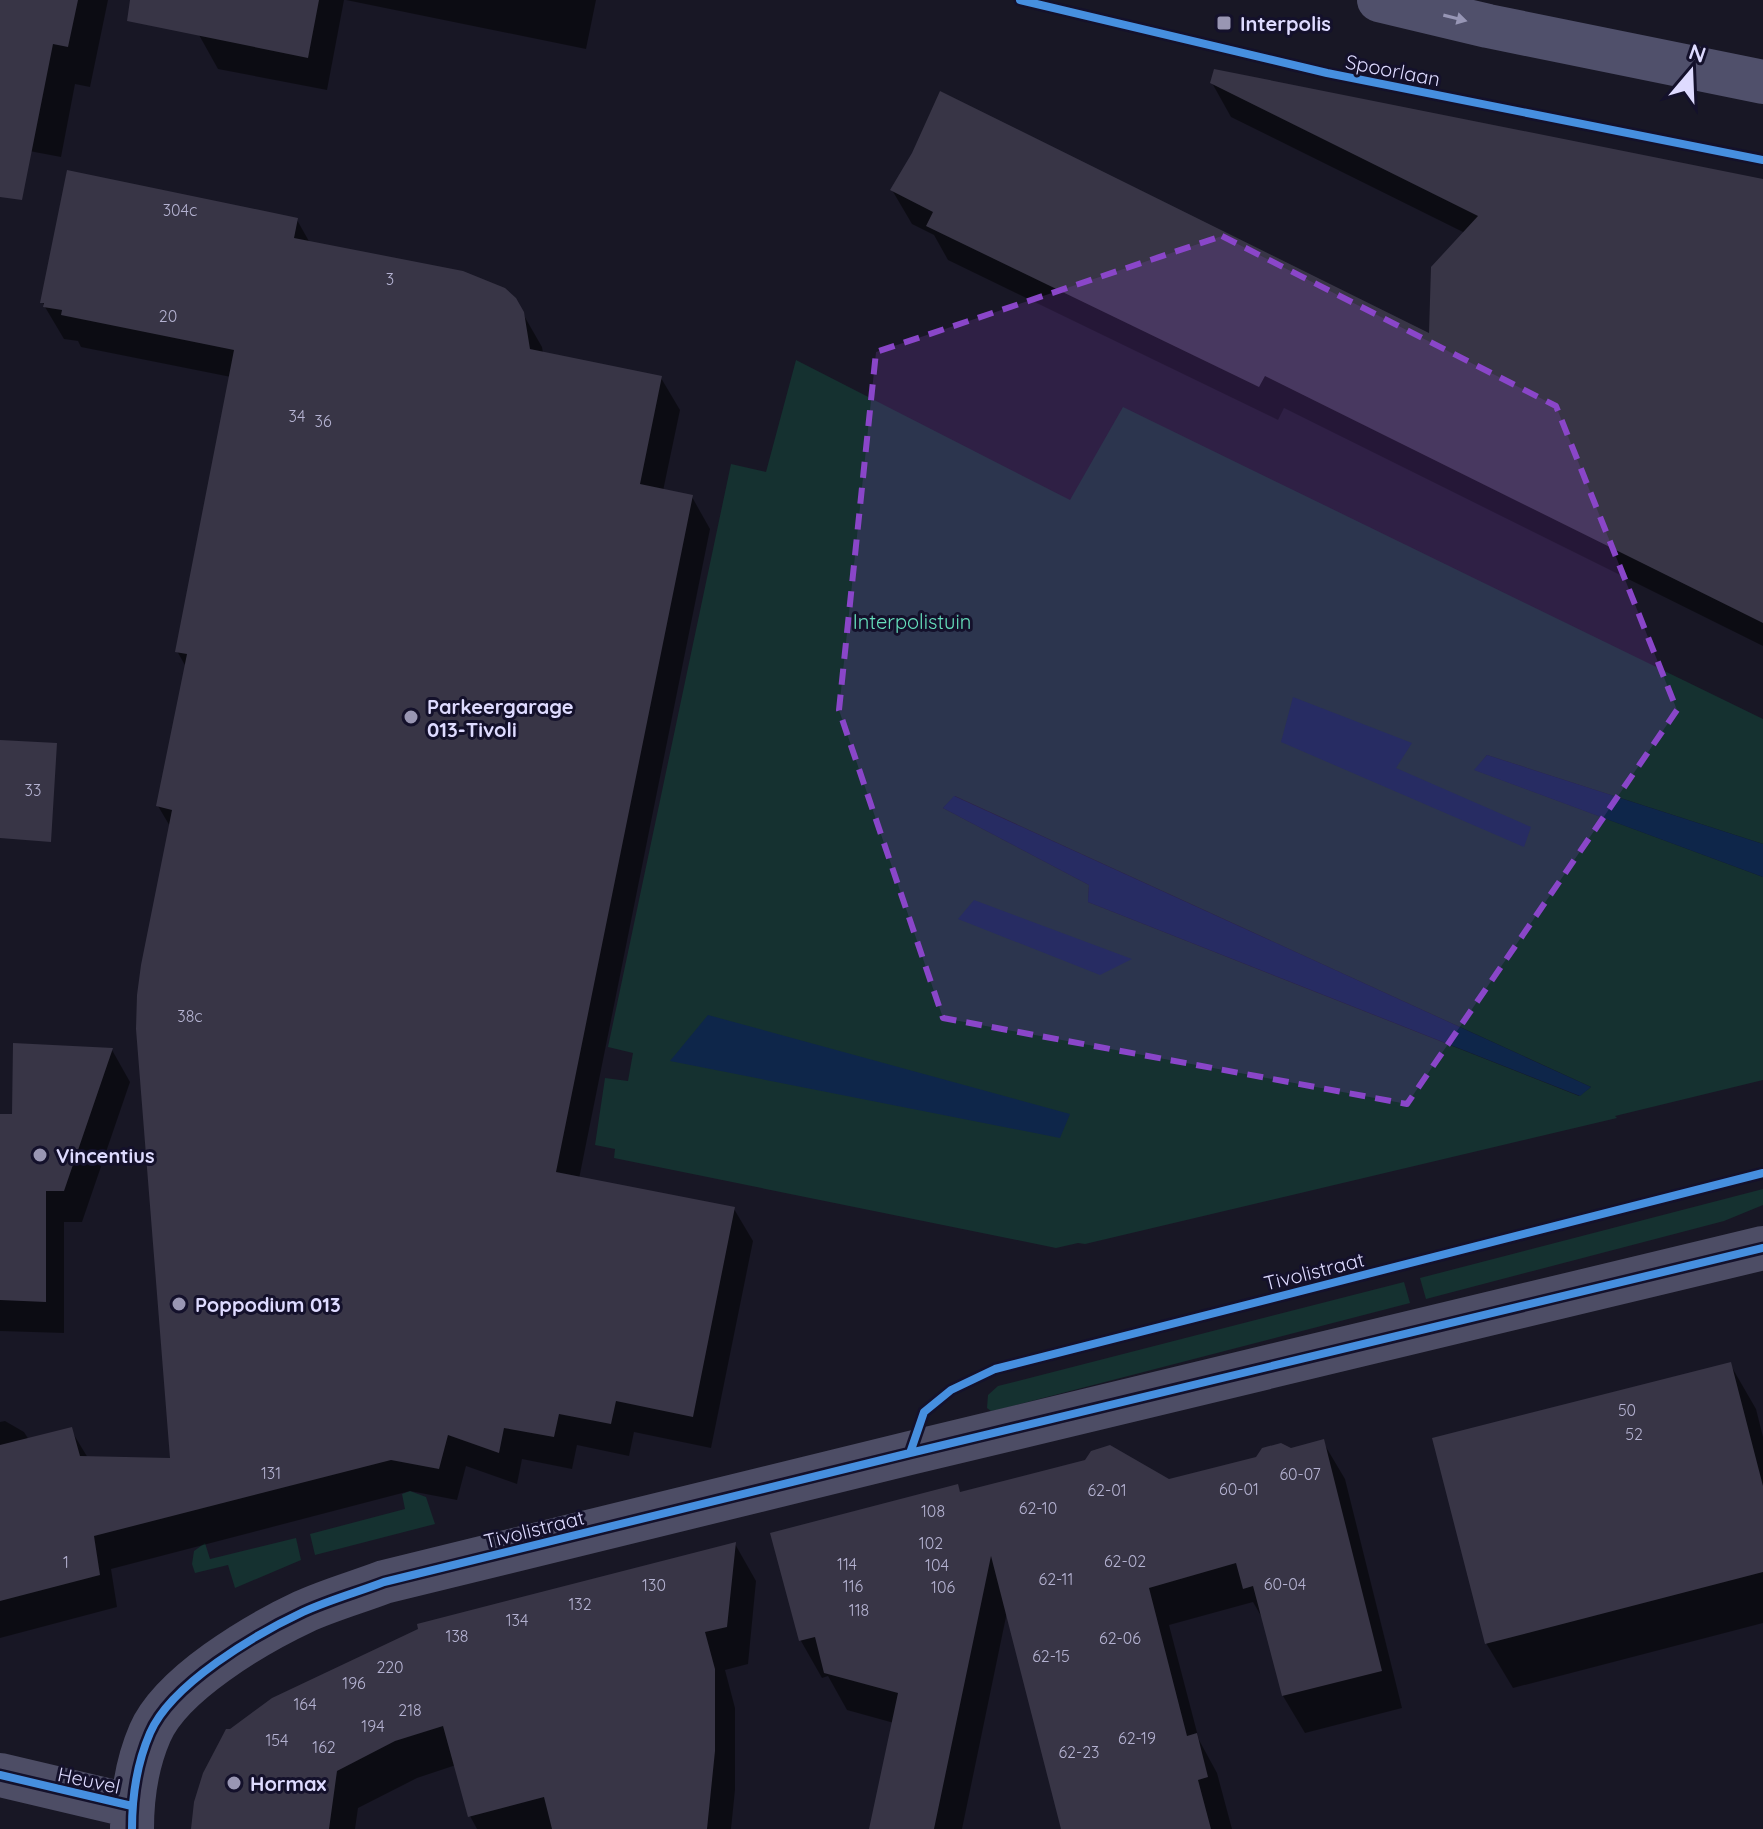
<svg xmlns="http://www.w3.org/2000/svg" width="1763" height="1829" viewBox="0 0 1763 1829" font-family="Quicksand,sans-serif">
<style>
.green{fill:#153130;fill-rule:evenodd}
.water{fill:#0e264a}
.shadow{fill:#0007}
.building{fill:#383546}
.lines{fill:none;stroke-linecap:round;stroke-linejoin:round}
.street{stroke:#4d4d65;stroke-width:44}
.secondary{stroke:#50506b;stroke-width:44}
.cycleway-casing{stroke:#14112b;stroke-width:13}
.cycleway{stroke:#468fdf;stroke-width:8}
.oneway{fill:#9796b5}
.marked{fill:#8a46c9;fill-opacity:0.2;stroke:#8a46c9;stroke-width:6;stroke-dasharray:16 10;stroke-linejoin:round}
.poi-dot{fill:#9996b3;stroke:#14112b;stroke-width:3}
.labels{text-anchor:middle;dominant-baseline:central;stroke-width:6;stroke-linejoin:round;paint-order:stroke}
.number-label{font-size:16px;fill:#b4b2d1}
.poi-label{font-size:20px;font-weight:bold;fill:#dedbff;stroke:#14112b;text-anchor:start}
.street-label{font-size:20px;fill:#dedbff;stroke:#14112b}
.park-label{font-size:20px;fill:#66e0bc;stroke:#14112b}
</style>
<rect width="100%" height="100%" fill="#181725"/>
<path class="green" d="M 796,360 L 1070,500 L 1123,407 L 1763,719 L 1763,844 L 1487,755 L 1475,770 L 1763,877 L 1763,1080 L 1615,1116 L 1617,1118 L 1085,1244 L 1078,1243 L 1056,1248 L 614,1158 L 615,1149 L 595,1145 L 605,1078 L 628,1081 L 633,1053 L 608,1047 L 731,464 L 766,472 ZM 955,796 L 1591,1087 L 1579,1096 L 1088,902 L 1089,885 L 943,808 Z
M 1763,1189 L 1763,1205 L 1724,1221 L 1426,1299 L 1420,1278 Z
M 1404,1282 L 1410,1303 L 997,1410 L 991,1411 L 987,1408 L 988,1395 L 998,1386 Z
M 410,1491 L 426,1497 L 435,1524 L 315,1555 L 310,1534 L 405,1509 L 402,1494 Z
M 296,1538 L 301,1560 L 235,1588 L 228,1565 L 195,1573 L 192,1564 L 194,1551 L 205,1543 L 210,1559 Z"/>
<path class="water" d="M 1293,697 L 1412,743 L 1396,768 L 1531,827 L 1524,847 L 1281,742 Z
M 1487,755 L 1763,844 L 1763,877 L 1474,770 Z
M 954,796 L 1591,1087 L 1580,1096 L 1088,902 L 1089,885 L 943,808 Z
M 974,900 L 1132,959 L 1100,975 L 958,919 Z
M 708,1015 L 1070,1114 L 1060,1138 L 670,1061 Z"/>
<path class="shadow" d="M 0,0 L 108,0 L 90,87 L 75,84 L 61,157 L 8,147 L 0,141 Z
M 206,0 L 344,0 L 327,90 L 218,69 L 199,35 Z
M 346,0 L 596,0 L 586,49 Z
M 1212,83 L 1763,181 L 1763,646 L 1284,408 L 1278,420 L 948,260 L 934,235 L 912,224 L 892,190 L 1431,336 L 1465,233 L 1231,117 Z
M 297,220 L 310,243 L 515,300 L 542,347 L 543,353 L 661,378 L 680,410 L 663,491 L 692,497 L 710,529 L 579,1179 L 734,1209 L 753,1241 L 711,1448 L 634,1432 L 629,1456 L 577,1445 L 572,1469 L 522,1459 L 517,1484 L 466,1466 L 457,1500 L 410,1491 L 111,1569 L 117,1607 L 0,1638 L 0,1422 L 5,1421 L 24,1432 L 29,1440 L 71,1430 L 88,1458 L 172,1460 L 171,828 L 158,806 L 186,667 L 177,651 L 231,377 L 81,347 L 78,341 L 64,339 L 42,302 Z
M 112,1050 L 130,1082 L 82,1222 L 64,1222 L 64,1333 L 0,1331 L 0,1116 L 14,1116 Z
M 1730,1364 L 1756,1409 L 1763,1437 L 1763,1623 L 1513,1688 L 1486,1643 Z
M 1323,1442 L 1345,1479 L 1402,1708 L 1305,1733 L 1283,1696 L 1264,1621 L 1253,1602 L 1169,1625 L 1199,1740 L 1217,1773 L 1232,1829 L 1063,1829 L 1007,1612 L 962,1829 L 872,1829 L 894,1723 L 847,1710 L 828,1676 L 822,1678 L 801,1641 L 773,1534 L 957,1486 L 961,1494 L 1168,1481 Z
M 735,1544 L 756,1581 L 748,1664 L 725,1670 L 735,1708 L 735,1790 L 731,1829 L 477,1829 L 470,1816 L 456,1765 L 417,1778 L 358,1808 L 355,1829 L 195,1829 Z"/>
<path class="building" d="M 0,0 L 78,0 L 68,47 L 53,44 L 22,200 L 0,197 Z
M 130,0 L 319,0 L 308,58 L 127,21 Z
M 1214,69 L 1763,179 L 1763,623 L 1265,376 L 1259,387 L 926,226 L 933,212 L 890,190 L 912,153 L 940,91 L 1429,333 L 1431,267 L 1478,216 L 1210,83 Z
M 67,170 L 298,218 L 294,238 L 463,271 L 505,288 L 516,298 L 524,312 L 530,349 L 662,376 L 640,484 L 693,495 L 556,1172 L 735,1207 L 693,1417 L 616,1401 L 611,1424 L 559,1414 L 554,1437 L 504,1428 L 499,1453 L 448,1435 L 439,1469 L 391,1460 L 94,1536 L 100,1575 L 0,1601 L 0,1445 L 72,1427 L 80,1456 L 170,1458 L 136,1029 L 137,995 L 141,965 L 172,810 L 156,806 L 187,654 L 175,652 L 234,350 L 61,315 L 62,310 L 43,307 L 44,303 L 40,303 Z
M 0,740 L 57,743 L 51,842 L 0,838 Z
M 13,1043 L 113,1048 L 64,1191 L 46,1191 L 46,1302 L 0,1300 L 0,1114 L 12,1114 Z
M 1731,1362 L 1763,1486 L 1763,1572 L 1485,1644 L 1432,1438 Z
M 1324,1439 L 1382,1671 L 1282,1696 L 1253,1586 L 1243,1589 L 1236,1563 L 1149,1588 L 1187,1736 L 1197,1733 L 1208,1777 L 1198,1780 L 1211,1829 L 1061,1829 L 991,1556 L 934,1829 L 869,1829 L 898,1693 L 824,1673 L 815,1637 L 799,1641 L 770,1533 L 958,1484 L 960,1492 L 1085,1460 L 1091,1451 L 1110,1445 L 1169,1479 L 1256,1457 L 1262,1448 L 1281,1443 L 1291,1448 Z
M 736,1542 L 727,1627 L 705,1632 L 715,1669 L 715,1751 L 707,1829 L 552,1829 L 544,1797 L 468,1817 L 443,1726 L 395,1741 L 337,1771 L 329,1829 L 191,1829 L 194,1802 L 203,1773 L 226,1729 L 230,1729 L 272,1698 L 418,1629 L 417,1624 Z"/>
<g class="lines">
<path class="street" d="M 0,1775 L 132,1806
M 132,1829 C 132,1796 137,1763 150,1733 C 171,1684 256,1634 303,1612 C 329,1600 358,1592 384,1582 L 910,1453 L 1763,1248"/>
<path class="secondary" d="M 1379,0 L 1488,26 L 1763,82"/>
<defs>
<path id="cycleway" d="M 1020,0 L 1327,73 L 1763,160
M 910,1453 L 924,1412 L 951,1390 L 995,1369 L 1763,1173
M 0,1775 L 132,1806
M 132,1829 C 132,1796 137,1763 150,1733 C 171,1684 256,1634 303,1612 C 329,1600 358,1592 384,1582 L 910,1453 L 1763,1248"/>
</defs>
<use href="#cycleway" class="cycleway-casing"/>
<use href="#cycleway" class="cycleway"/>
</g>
<defs><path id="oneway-solid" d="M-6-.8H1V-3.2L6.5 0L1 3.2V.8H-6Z" transform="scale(2)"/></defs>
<use class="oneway" href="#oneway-solid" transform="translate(1455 18) rotate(14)"/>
<path class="marked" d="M 1222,236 L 1556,406 L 1677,710 L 1407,1104 L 943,1018 L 839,710 L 876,352 Z"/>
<g class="poi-dot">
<rect x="1216" y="15" width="16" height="16" rx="4"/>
<circle cx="411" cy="717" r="8"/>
<circle cx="40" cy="1155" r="8"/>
<circle cx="179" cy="1304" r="8"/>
<circle cx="234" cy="1783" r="8"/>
</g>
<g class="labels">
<g class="number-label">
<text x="180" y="210">304c</text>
<text x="390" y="279">3</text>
<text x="168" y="316">20</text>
<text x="297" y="416">34</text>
<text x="323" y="421">36</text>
<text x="33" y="790">33</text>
<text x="190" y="1016">38c</text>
<text x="1627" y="1410">50</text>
<text x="1634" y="1434">52</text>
<text x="271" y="1473">131</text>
<text x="1300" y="1474">60-07</text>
<text x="1239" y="1489">60-01</text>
<text x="1107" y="1490">62-01</text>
<text x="1038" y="1508">62-10</text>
<text x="933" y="1511">108</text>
<text x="931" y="1543">102</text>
<text x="1125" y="1561">62-02</text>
<text x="66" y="1562">1</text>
<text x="847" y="1564">114</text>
<text x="937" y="1565">104</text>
<text x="1056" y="1579">62-11</text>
<text x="1285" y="1584">60-04</text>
<text x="654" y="1585">130</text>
<text x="853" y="1586">116</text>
<text x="943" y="1587">106</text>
<text x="580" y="1604">132</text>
<text x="859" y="1610">118</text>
<text x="517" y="1620">134</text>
<text x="457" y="1636">138</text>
<text x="1120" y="1638">62-06</text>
<text x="1051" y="1656">62-15</text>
<text x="390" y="1667">220</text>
<text x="354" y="1683">196</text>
<text x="305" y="1704">164</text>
<text x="410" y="1710">218</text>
<text x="373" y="1726">194</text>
<text x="1137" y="1738">62-19</text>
<text x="277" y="1740">154</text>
<text x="324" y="1747">162</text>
<text x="1079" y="1752">62-23</text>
</g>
<g class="poi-label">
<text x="1240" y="23">Interpolis</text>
<text x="427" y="706">Parkeergarage<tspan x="427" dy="23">013-Tivoli</tspan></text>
<text x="56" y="1155">Vincentius</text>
<text x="195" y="1304">Poppodium 013</text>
<text x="250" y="1783">Hormax</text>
</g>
<g class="street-label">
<text transform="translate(1393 70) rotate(11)">Spoorlaan</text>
<text transform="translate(1314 1271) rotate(-14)">Tivolistraat</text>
<text transform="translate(534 1529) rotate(-14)">Tivolistraat</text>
<text transform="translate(89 1780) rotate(12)">Heuvel</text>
</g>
<g class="park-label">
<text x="912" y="621">Interpolistuin</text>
</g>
</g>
<g transform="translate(1691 72) rotate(19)" stroke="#14112b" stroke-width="6" paint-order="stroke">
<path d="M0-6L14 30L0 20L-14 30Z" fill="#dedbff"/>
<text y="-12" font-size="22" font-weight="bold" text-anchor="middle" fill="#dedbff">N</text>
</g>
</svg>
